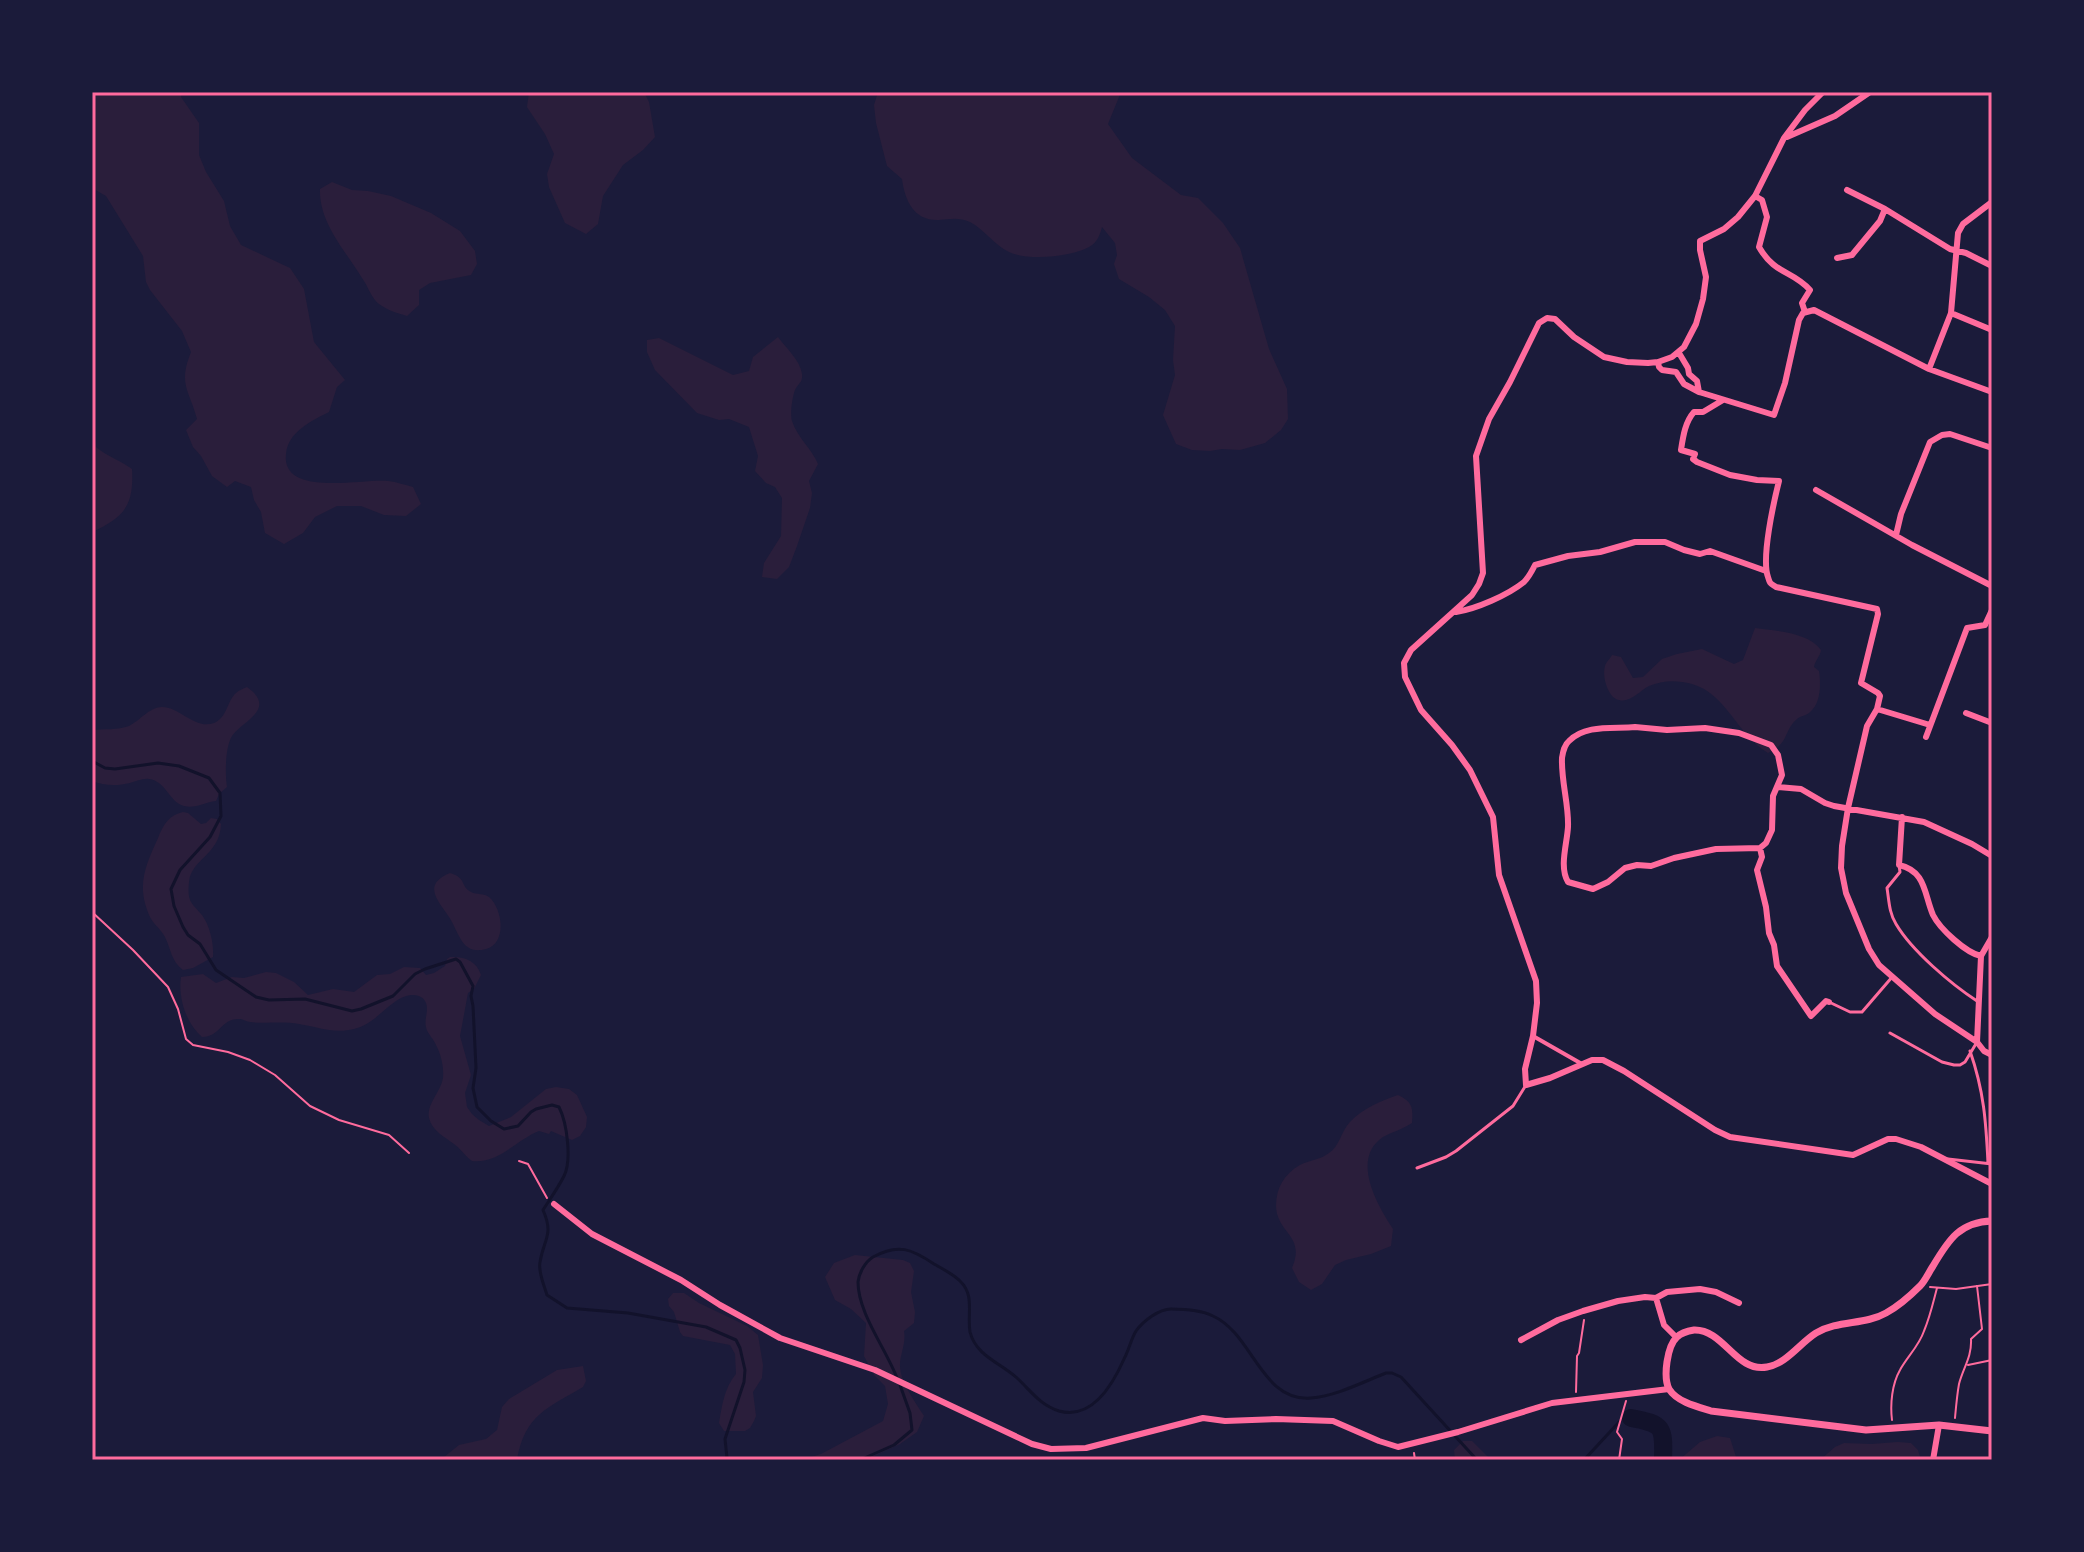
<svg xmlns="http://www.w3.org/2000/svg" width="2084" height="1552" viewBox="0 0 2084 1552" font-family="'Playfair Display',serif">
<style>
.green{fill:#2a1e3b}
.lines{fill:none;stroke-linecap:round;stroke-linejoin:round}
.stream{stroke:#12122b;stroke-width:3}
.river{stroke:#12122b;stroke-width:18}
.path{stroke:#ff6b9d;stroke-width:2}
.service{stroke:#ff6b9d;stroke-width:3}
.pedestrian{stroke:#ff6b9d;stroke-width:4}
.minor{stroke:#ff6b9d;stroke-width:6}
.tertiary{stroke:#ff6b9d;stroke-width:7}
.neatline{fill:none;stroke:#ff6b9d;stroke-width:3}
</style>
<rect width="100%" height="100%" fill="#1b1b3a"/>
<path class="green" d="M 92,92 L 182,92 L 181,97 L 199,123 L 199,155 L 206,172 L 224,201 L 230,226 L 241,245 L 290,268 L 304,289 L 314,342 L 345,380 L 337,387 L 329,412 C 311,421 288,432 286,454 C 281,498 364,478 388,481 C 397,482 405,485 413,487 L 421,504 L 406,516 L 384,515 L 361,506 L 337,506 L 315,517 L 303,533 L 284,544 L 265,533 L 261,512 L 254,500 L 251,487 L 235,481 L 227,487 L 212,476 L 201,456 L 193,447 L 186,430 L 197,419 C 189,389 178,385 191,352 L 182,331 L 150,290 L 146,282 L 143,256 L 106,196 L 92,188 Z
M 529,92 L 644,92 L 649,102 L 655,137 L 643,150 L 623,165 L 603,196 L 598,224 L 586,234 L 565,223 L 549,187 L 547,174 L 554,154 L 545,134 L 527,107 Z
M 878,92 L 1121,92 L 1108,124 L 1132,158 L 1181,195 L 1198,198 L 1223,223 L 1240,248 L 1269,349 L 1287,389 L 1288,419 L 1281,430 L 1265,443 L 1240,450 L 1222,449 L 1210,451 L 1192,450 L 1176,444 L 1163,415 L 1175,375 L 1173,360 L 1175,326 L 1165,310 L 1149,297 L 1119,279 L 1114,264 L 1117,255 L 1115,243 L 1102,227 C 1100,235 1097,243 1089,247 C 1071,257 1028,261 1009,252 C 994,245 984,229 970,222 C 959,217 950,219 939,220 C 914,221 905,201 902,179 L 887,166 L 876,123 L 874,105 Z
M 332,182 L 352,190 L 368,191 L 391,196 L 431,213 L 460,231 L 475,251 L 477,264 L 471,275 L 430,283 L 419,290 L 419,305 L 407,316 C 397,313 387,310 379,304 C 371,298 368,286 362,278 C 345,250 319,223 320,189 Z
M 778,337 C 786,348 800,360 802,374 C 803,383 798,383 795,390 C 792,398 790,414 792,421 C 797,437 812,449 818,464 L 809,481 L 812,493 L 810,508 L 797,546 L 789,567 L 777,579 L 762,577 L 764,563 L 781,536 L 782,498 L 775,487 L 766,483 L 755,471 L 758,456 L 749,427 L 729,419 L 719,420 L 697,413 L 655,370 L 647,352 L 647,340 L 659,338 L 733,375 L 749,371 L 753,357 Z
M 92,418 L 96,447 C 108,457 120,460 132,469 C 134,505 125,517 92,532 Z
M 1755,628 C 1776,631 1808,632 1821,650 C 1820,657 1815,660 1814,667 L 1819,671 C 1821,685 1821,704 1809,713 C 1805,716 1800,716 1797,719 C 1783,731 1790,743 1768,753 C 1737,735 1727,694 1692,684 C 1677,680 1663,680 1649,686 C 1639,691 1629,705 1616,699 C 1607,694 1602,676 1605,666 C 1606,662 1610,659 1612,655 L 1621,657 L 1633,678 L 1643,677 L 1662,659 L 1677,654 L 1702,649 L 1734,664 L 1743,660 Z
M 247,687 C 278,709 242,721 232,736 C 225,747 225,775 227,787 L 219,794 L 216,801 C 205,802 195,809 184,806 C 169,802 166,781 149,779 C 143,778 137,781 130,783 C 118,786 104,786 92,781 L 92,730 C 104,729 118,730 129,726 C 141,720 148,708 162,707 C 180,707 195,730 214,723 C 227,718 227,701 236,693 C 239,690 243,689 247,687 Z
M 183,812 L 188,813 L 201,824 L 206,823 L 211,818 L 217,819 L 221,824 C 220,855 191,859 189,882 C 187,902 191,902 202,915 C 210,926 214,944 213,957 L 193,968 L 183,970 C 171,961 171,949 165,937 C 161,929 154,925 150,917 C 136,886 145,867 158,838 C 163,825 169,815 183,812 Z
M 450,873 C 467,878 460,886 471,892 C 477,895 484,893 489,897 C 503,909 507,944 486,949 C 464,955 460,937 452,922 C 443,905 418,886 450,873 Z
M 450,957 C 464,956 477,961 481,975 L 474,989 L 468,993 L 460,1036 L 471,1075 L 465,1093 L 467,1107 L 472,1114 L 479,1120 L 489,1126 L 511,1117 L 546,1089 L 556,1087 L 569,1089 L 577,1095 L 587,1117 L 586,1127 L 580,1136 L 572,1140 L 551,1131 L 549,1134 L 539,1131 C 516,1140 499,1164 472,1161 C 465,1156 461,1149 454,1144 C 445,1137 432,1131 429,1118 C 426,1104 441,1092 443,1078 C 444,1066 441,1054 435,1043 C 432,1037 427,1033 426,1027 C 424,1019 429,1010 426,1003 C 423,996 418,995 411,995 C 391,997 377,1024 354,1029 C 334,1034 318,1027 299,1024 C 283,1021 266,1024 250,1022 C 243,1021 245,1019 238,1019 C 221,1019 220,1037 202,1037 C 186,1023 178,998 181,977 L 203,974 L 216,983 L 232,977 L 244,978 L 266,972 L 276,973 L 294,982 L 308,995 L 333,989 L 354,992 L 377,975 L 390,974 L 404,967 L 420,968 L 426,975 L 434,973 L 445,966 L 447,959 Z
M 1398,1095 C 1413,1102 1413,1108 1412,1123 C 1403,1129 1392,1132 1383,1137 C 1350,1159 1378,1206 1393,1229 L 1391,1246 L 1371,1254 L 1346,1260 L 1335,1265 L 1322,1284 L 1311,1290 L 1299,1282 L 1292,1268 C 1306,1235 1277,1234 1276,1206 C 1276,1188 1284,1174 1300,1165 C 1310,1160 1320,1160 1329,1153 C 1340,1146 1341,1131 1350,1122 C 1363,1108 1381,1101 1398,1095 Z
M 855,1255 L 903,1260 L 910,1263 L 914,1271 L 911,1292 L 915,1312 L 914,1323 L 904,1331 C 906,1343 901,1352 900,1363 C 899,1381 915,1401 924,1416 L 917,1432 L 900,1444 L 865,1460 L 801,1460 L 821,1454 L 883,1421 L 888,1404 L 885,1386 L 874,1375 L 864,1356 L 866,1323 L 851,1309 L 835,1300 L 825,1277 L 834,1263 Z
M 673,1293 L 684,1293 L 699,1303 L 747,1326 L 758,1335 L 763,1365 L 762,1378 L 753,1392 L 756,1416 L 754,1421 L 750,1428 L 745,1431 L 724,1431 L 719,1423 C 722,1406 724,1388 736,1374 L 735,1354 L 730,1345 L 683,1336 L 680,1332 L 674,1312 L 669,1306 L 668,1299 Z
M 583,1366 L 586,1381 L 583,1387 C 548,1408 525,1414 517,1460 L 444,1460 L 444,1457 L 459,1445 L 486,1439 L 497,1430 L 502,1407 L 509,1399 L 557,1370 Z
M 1717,1436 L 1730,1438 L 1737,1460 L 1679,1460 L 1700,1442 Z
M 1463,1441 L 1472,1441 L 1491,1460 L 1455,1460 L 1454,1450 Z
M 1898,1442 L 1911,1443 L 1918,1450 L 1921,1460 L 1820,1460 L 1835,1447 L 1844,1443 L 1871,1444 Z"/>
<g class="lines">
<path class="stream" d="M 92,761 L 105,768 L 115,769 L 158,763 L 179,766 L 209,778 L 220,793 L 221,816 L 210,837 L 180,870 L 171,889 L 174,906 L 183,927 L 188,935 L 200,944 L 216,970 L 256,997 L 269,1000 L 305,999 L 352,1011 L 361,1009 L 393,996 L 415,974 L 425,969 L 456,959 L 460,962 L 473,986 L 471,996 L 473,1006 L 476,1068 L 473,1088 L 477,1107 L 491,1121 L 504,1129 L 518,1126 L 531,1112 L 536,1109 L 552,1105 L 559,1107 C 567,1123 572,1160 564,1176 C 558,1188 550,1199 543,1210 C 554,1235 544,1238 540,1262 C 538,1272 544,1285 547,1295 L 567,1308 L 628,1313 L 706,1327 L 736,1340 L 740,1348 L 745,1370 L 744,1382 L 725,1439 L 727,1458 L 729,1460
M 897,1378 C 886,1349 858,1313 858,1282 C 859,1273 865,1262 873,1257 C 898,1243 912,1249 934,1264 C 943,1269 953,1274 960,1281 C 975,1295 967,1314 970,1332 C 976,1356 1001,1363 1017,1378 C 1031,1391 1040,1405 1059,1411 C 1092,1420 1113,1384 1124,1359 C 1129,1350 1131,1339 1136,1331 C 1143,1321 1159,1309 1171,1309 C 1185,1309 1201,1310 1213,1316 C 1253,1334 1261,1402 1311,1398 C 1336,1396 1363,1382 1386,1373 L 1392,1373 L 1401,1377 L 1477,1460
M 860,1460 L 894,1445 L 912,1430 L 910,1413 L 900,1385
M 1584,1460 L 1620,1421"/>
<path class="river" d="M 1631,1418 C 1664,1424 1664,1427 1663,1460"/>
<path class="path" d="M 92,912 L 133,950 L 168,987 L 178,1009 L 186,1039 L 193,1045 L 228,1052 L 250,1060 L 275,1075 L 310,1106 L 339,1120 L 389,1135 L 409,1153
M 519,1161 L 528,1164 L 547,1198
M 1930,1287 L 1956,1289 L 1992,1284
M 1968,1365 L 1992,1360
M 1576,1392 L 1577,1356 L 1579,1353 L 1584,1320
M 1955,1418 C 1956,1407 1957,1395 1959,1384 C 1963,1368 1972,1357 1971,1339 L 1982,1329 L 1977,1286
M 1892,1420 C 1890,1404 1892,1384 1900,1370 C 1907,1357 1919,1346 1924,1331 C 1930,1317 1933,1303 1937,1288
M 1414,1453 L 1415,1460
M 1619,1460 L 1622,1439 L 1617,1432 L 1626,1401"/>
<path class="service" d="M 1899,865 L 1900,872 L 1887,888 C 1889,900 1889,913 1896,924 C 1912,951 1951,984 1977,1001
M 1829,1002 L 1850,1012 L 1862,1012 L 1893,976
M 1890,1033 L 1942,1062 L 1954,1065 L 1960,1065 L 1965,1062 L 1977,1042
M 1970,1051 C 1984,1091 1986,1122 1988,1163
M 1948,1159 L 1992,1164
M 1417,1168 L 1446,1157 L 1456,1151 L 1513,1106 L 1526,1085"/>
<path class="pedestrian" d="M 1533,1036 L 1582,1064"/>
<path class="minor" d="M 1823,92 L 1805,110 L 1784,138 L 1755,196 L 1738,217 L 1724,229 L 1700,241 L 1700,250 L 1706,277 L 1703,299 L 1696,324 L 1684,347 L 1672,357 L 1658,362 L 1648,363 L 1627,362 L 1604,357 L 1574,337 L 1555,319 L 1547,318 L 1539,323 L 1510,382 L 1489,419 L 1476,456 L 1483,573 L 1479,584 L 1472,595 L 1411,650 L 1404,663 L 1405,677 L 1421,710 L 1452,745 L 1470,770 L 1493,817 L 1499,875 L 1536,981 L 1537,1003 L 1533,1036 L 1525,1069 L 1526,1085 L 1550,1078 L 1592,1060 L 1603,1060 L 1624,1071 L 1715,1130 L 1730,1137 L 1853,1155 L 1888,1139 L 1896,1139 L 1921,1147 L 1992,1184
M 1787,137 L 1835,116 L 1870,92
M 1847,190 L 1885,209 L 1950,249 L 1966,253 L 1992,266
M 1755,196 L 1762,200 L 1767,217 L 1759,247 C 1775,275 1792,270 1810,290 L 1802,303 L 1805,312
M 1837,258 L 1852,255 L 1880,221 L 1885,209
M 1951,313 L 1992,330
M 1679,353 L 1688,368 L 1689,374 L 1697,381 L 1699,392 L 1774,415 L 1785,383 L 1799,320 L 1803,313 L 1814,310 L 1929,369 L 1992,392
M 1658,362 L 1659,367 L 1662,370 L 1676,372 L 1684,384 L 1699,392
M 1929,369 L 1951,313 L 1958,233 L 1963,224 L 1992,202
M 1723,400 L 1703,412 L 1694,412 C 1685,422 1683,437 1681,450 L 1695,454 L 1693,459 L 1697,462 L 1730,475 L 1757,480 L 1779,481 C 1774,501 1761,558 1768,577 C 1770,584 1770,583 1776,587 L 1877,609 L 1878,614 L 1861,683 L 1878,693 L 1880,696 L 1877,709 L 1867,726 L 1848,808 L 1842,846 L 1841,868 L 1846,893 L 1869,949 L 1879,965 L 1935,1014 L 1977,1042 L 1984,1051 L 1992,1055
M 1816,490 L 1912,545 L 1992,586
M 1896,535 L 1901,514 L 1930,442 L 1942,435 L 1950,434 L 1992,448
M 1456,612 C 1476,609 1508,595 1524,582 C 1529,577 1532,571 1535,565 L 1568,556 L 1600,552 L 1635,542 L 1665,542 L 1684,550 L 1700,554 L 1710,551 L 1766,571
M 1877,709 L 1930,725
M 1966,713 L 1992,723
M 1635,727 L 1667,730 L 1705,728 L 1739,733 L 1771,745 L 1778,755 L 1782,775 L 1773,796 L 1772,830 L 1766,843 L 1760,848 L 1716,849 L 1674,858 L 1651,866 L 1637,865 L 1625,868 L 1608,882 L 1593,889 L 1568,882 C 1559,867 1567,844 1568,827 C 1569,805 1561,781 1562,758 C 1563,752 1564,745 1569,741 C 1585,724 1614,729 1635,727 Z
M 1926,737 L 1967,628 L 1985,625 L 1992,610
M 1778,787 L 1801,789 L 1825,803 L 1834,806 L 1924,822 L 1972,844 L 1992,856
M 1902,817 L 1899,865 C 1926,871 1924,894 1933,915 C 1940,929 1966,953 1981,956
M 1760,848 L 1762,857 L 1757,870 L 1766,907 L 1769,933 L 1774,945 L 1777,966 L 1811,1016 L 1826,1001 L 1829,1002
M 1977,1042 L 1981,956 L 1992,937
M 554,1204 L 592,1234 L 681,1280 L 720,1305 L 780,1338 L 875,1370 L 1032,1444 L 1051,1449 L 1086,1448 L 1203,1418 L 1225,1421 L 1276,1419 L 1333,1421 L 1379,1441 L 1398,1447 L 1458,1432 L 1552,1403 L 1669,1389
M 1656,1298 L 1664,1325 L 1676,1337
M 1521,1340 L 1558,1320 L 1583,1311 L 1618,1301 L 1645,1297 L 1656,1298 L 1667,1292 L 1700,1289 L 1716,1292 L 1739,1303
M 1933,1460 L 1939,1425"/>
<path class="tertiary" d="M 1992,1221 C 1960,1222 1949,1239 1933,1266 C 1929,1272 1925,1281 1920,1286 C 1911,1295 1897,1307 1886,1313 C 1865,1325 1838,1320 1816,1333 C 1800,1343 1786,1364 1767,1367 C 1736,1373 1724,1329 1694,1330 C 1688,1331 1681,1333 1677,1337 C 1667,1346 1663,1377 1669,1389 C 1677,1402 1698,1407 1711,1411 L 1866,1430 L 1939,1425 L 1992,1431"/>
</g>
<rect width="2084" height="1552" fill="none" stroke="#1b1b3a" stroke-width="188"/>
<rect x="94" y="94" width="1896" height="1364" class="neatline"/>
</svg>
